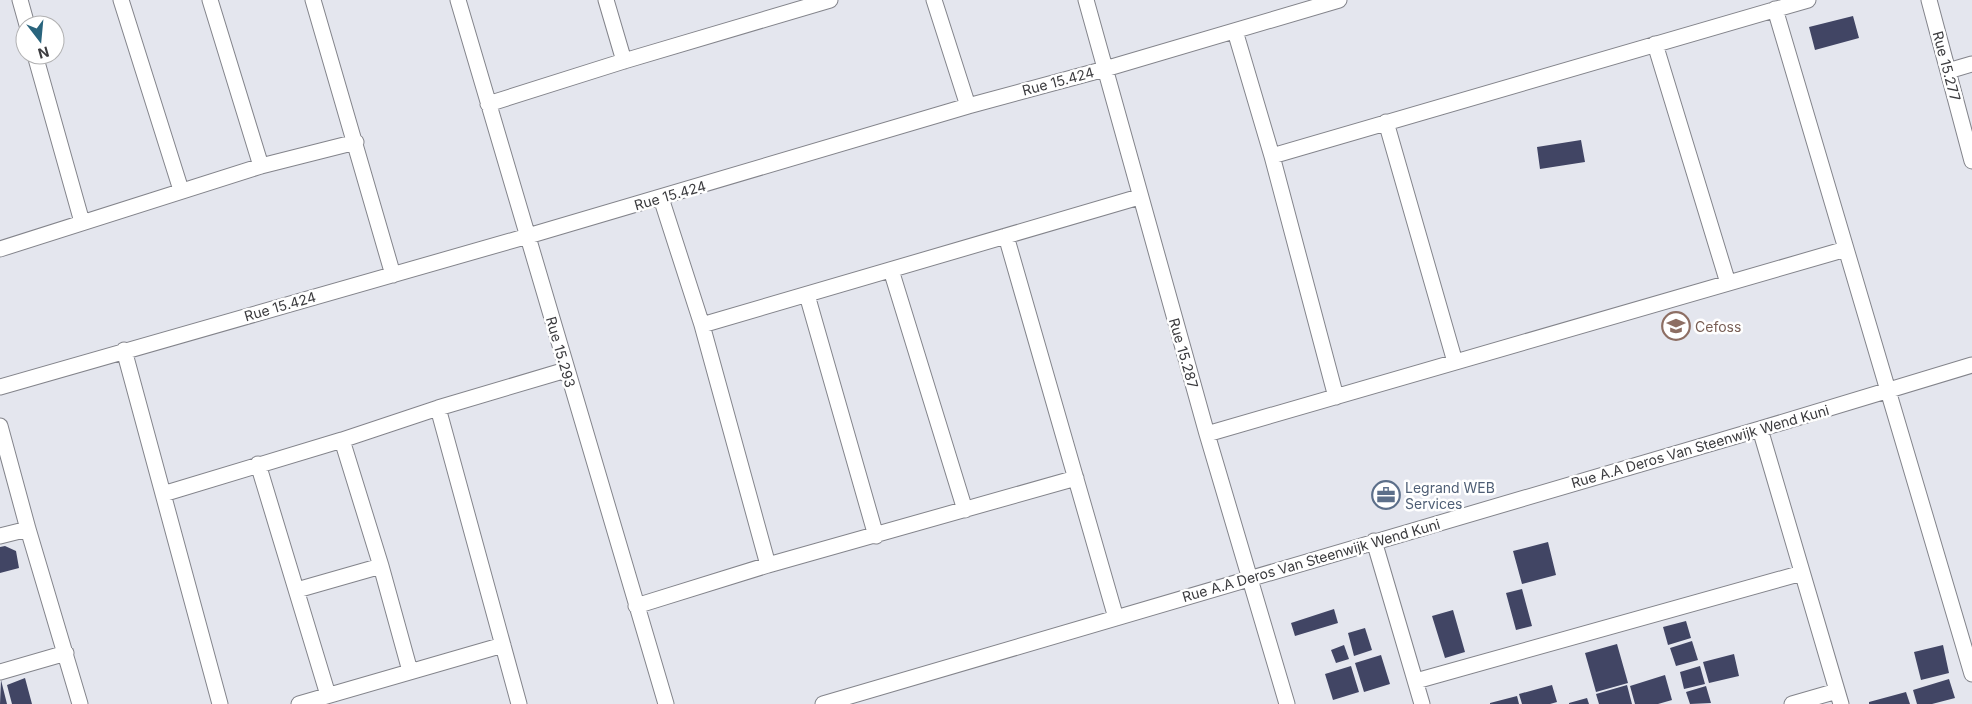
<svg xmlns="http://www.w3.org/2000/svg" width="1972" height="704" viewBox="0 0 1972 704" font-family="Inter,sans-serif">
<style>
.building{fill:#414564}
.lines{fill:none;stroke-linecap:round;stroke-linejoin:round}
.minor-casing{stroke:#83848b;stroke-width:17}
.minor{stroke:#fff;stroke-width:15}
.labels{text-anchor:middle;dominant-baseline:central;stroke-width:5;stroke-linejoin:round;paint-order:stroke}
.street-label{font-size:14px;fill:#3b3b3e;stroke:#fff}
.education-label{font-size:14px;fill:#785e54;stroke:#fff;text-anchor:start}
.service-label{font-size:14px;fill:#4e5e75;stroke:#fff;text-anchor:start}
</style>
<rect width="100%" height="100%" fill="#e4e6ee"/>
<path class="building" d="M 1853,16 L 1859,38 L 1815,50 L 1809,27 Z
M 1581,140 L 1585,162 L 1540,169 L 1537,147 Z
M 1548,542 L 1556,575 L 1522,584 L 1513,551 Z
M 5,546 L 16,551 L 19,568 L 0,573 L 0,547 Z
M 1522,589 L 1532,626 L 1516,630 L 1506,593 Z
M 1334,609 L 1338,623 L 1295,636 L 1291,623 Z
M 1453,610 L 1465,652 L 1445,658 L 1432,616 Z
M 1686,621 L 1691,638 L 1668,645 L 1663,627 Z
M 1365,628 L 1372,650 L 1354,656 L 1348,633 Z
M 1692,641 L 1698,660 L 1676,666 L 1670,648 Z
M 1617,644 L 1628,683 L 1596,692 L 1585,653 Z
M 1344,645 L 1349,659 L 1336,663 L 1331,650 Z
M 1943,645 L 1949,673 L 1921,680 L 1914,652 Z
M 1734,654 L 1739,676 L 1709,683 L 1703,662 Z
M 1381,655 L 1390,684 L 1364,692 L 1355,663 Z
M 1351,666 L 1359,692 L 1333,700 L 1325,674 Z
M 1700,666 L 1705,684 L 1684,689 L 1680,672 Z
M 1665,675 L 1672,700 L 1658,704 L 1635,704 L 1630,686 Z
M 25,678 L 32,704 L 12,704 L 7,685 Z
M 1949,679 L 1955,698 L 1932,704 L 1917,704 L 1913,690 Z
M 1,680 L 7,704 L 0,704 Z
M 1552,685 L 1557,702 L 1550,704 L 1522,704 L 1519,694 Z
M 1627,685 L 1632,704 L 1599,704 L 1596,694 Z
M 1706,686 L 1711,703 L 1690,704 L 1686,692 Z
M 1906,692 L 1910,704 L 1869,704 L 1869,702 Z
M 1517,696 L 1519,704 L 1490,704 L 1490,703 Z
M 1587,698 L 1589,704 L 1569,704 L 1569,703 Z"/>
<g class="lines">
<defs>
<path id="minor" d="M 20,0 L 27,25
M 121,0 L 181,190
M 210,0 L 261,166
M 313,0 L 393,275
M 458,0 L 666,704
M 606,0 L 624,61
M 934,0 L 968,106
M 1086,0 L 1207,434 L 1287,704
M 1929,0 L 1972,161
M 1775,9 L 1972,674
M 1235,31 L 1272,156 L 1336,397
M 1655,44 L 1728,283
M 35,55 L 82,222
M 1948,71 L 1972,64
M 488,104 L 624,61 L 830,0
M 1386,122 L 1455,362
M 1272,156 L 1808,0
M 661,198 L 702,325 L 768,565
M 1006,236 L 1116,618
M 0,249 L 261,166 L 356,142
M 891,270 L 965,510
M 807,295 L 876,536
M 702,325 L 1139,197
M 124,350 L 220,704
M 0,387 L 528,236 L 968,106 L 1105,69 L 1339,0
M 438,408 L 519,704
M 0,426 L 28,529 L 80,704
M 1760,429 L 1841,704
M 1207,434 L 1846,249
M 342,440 L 381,566 L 410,671
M 258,464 L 328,695
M 163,494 L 342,440 L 438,408 L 566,370
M 0,536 L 28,529
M 1374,541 L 1422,704
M 297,590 L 381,566
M 636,606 L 768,565 L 1076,478
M 0,672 L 66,653
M 1416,681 L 1802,573
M 299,704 L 503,645
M 823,704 L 1760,429 L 1972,365
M 1792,704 L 1837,691"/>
</defs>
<use href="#minor" class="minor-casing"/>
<use href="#minor" class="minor"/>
</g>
<defs>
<symbol id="school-ring" viewBox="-11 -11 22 22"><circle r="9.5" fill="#fff" stroke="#8d6e63" stroke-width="1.5"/><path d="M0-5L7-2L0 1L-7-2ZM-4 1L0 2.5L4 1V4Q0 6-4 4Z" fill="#8d6e63"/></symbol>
<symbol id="office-ring" viewBox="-11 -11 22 22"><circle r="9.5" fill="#fff" stroke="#5c6f8a" stroke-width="1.5"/><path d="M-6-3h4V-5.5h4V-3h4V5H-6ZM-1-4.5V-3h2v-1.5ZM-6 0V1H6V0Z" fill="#5c6f8a"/></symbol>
</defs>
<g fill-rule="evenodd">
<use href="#school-ring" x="1660" y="310" width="32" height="32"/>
<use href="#office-ring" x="1370" y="479" width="32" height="32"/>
</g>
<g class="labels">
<g class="street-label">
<text transform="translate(1947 66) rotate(75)">Rue 15.277</text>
<text transform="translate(1058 81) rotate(-15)">Rue 15.424</text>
<text transform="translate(670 195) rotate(-16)">Rue 15.424</text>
<text transform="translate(280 306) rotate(-16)">Rue 15.424</text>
<text transform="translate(561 352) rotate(74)">Rue 15.293</text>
<text transform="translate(1184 353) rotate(74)">Rue 15.287</text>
<text transform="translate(1700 446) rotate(-16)">Rue A.A Deros Van Steenwijk Wend Kuni</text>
<text transform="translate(1311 560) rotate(-16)">Rue A.A Deros Van Steenwijk Wend Kuni</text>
</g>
<g class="education-label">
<text x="1695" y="326">Cefoss</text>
</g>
<g class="service-label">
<text x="1405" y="487">Legrand WEB<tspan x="1405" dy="16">Services</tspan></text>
</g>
</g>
<g transform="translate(40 40) rotate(164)"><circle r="24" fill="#ffffff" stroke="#b1b1b2"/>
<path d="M0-4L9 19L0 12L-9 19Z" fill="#29647d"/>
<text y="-8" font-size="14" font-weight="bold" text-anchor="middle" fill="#3b3b3e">N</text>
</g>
</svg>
